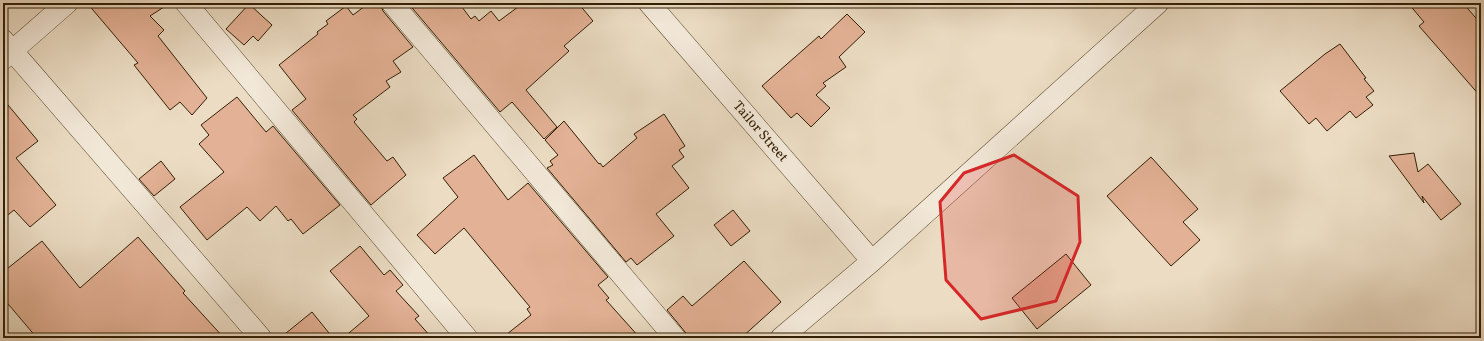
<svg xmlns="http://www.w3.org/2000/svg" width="1484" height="341" viewBox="0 0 1484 341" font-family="Vollkorn,serif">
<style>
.building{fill:#e3b195;stroke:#321f04}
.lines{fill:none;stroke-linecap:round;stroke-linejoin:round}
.street-casing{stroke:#604e34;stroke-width:22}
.street{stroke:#f2e8d8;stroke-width:21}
.marked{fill:#d62828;fill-opacity:0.2;stroke:#d62828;stroke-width:3;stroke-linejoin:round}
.labels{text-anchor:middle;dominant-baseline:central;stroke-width:3;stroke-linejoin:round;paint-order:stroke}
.street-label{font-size:14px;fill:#321f04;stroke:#f2e8d8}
</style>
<rect width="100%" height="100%" fill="#ebdcc3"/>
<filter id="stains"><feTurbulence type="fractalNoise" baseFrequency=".005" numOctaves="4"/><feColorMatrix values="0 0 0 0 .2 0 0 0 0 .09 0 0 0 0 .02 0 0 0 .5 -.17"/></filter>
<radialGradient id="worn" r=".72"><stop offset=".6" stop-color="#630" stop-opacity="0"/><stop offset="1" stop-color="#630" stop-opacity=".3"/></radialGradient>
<path class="building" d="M 87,3 L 170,3 L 150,16 L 164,30 L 158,36 L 207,98 L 192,115 L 180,102 L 170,110 L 134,65 L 138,63 Z
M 369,3 L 380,3 L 383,11 L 413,47 L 393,61 L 401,72 L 386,81 L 390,87 L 353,115 L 357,119 L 354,122 L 387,161 L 393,157 L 406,175 L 371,205 L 292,110 L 306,99 L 279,65 L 318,34 L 317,32 L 328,24 L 326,21 L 346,6 L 353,15 Z
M 408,3 L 459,3 L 471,19 L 475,16 L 479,21 L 491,11 L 499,21 L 522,4 L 578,3 L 593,21 L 564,46 L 569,51 L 526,90 L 557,127 L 544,139 L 512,102 L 500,112 Z
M 1408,3 L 1463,3 L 1481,24 L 1481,97 L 1419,26 L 1424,22 Z
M 249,4 L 272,25 L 258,41 L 253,36 L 244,45 L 226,29 Z
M 847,14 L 865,32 L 839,57 L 846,67 L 823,83 L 826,86 L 816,95 L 830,108 L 811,127 L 797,113 L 791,118 L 762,86 L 819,36 L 821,39 Z
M 1340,44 L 1366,78 L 1364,79 L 1374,91 L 1366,97 L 1373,105 L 1356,118 L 1350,111 L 1327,131 L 1316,118 L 1309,124 L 1280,91 L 1325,54 Z
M 237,97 L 266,132 L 273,126 L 340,205 L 303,234 L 291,219 L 288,221 L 276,206 L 260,221 L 247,207 L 207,240 L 180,207 L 224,172 L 199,144 L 209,135 L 201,125 Z
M 3,99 L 38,141 L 16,158 L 56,205 L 30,227 L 14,210 L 3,219 Z
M 664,114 L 685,146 L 679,150 L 684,157 L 672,166 L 689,188 L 656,214 L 674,236 L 637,265 L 631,258 L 626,262 L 547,168 L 553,165 L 550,161 L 558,155 L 545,140 L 564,121 L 599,164 L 600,163 L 603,167 L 637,138 L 634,134 Z
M 1414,153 L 1418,172 L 1428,164 L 1461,204 L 1441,220 L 1422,196 L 1424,203 L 1389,156 Z
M 474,155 L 508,200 L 528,183 L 608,277 L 598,285 L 609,298 L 606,300 L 640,338 L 502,338 L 531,315 L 527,309 L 530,307 L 464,228 L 435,254 L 417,235 L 458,197 L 443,178 Z
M 1151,157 L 1198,209 L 1183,222 L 1200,240 L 1171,266 L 1107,196 Z
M 161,161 L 175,179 L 154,196 L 139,179 Z
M 733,210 L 750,231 L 731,246 L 714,225 Z
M 138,237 L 185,291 L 183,293 L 224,338 L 37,338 L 3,298 L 3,272 L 42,241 L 80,288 Z
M 360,246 L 384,275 L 390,270 L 403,285 L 396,291 L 419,316 L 415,319 L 432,338 L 343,338 L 369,316 L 330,271 Z
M 1066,254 L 1091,285 L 1037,329 L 1012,298 Z
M 744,261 L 781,302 L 741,338 L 690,338 L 667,310 L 683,296 L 692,306 Z
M 312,312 L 333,338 L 280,338 Z"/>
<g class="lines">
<defs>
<path id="street" d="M 186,3 L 467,338
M 392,3 L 675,338
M 649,3 L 872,261
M 3,40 L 261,338
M 3,59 L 67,3
M 781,338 L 872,261 L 1158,3"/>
</defs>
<use href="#street" class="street-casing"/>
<use href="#street" class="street"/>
</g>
<path class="marked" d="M 1014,155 L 1078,196 L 1080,242 L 1056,301 L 981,319 L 946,280 L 940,202 L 964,173 Z"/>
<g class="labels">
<g class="street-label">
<text transform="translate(760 132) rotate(49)">Tailor Street</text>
</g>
</g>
<rect width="1484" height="341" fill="none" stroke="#ebdcc3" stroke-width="16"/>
<rect x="4" y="4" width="1476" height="333" fill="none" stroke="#321f04" stroke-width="2"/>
<rect x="8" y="8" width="1468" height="325" fill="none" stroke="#321f04"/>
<rect width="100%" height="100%" filter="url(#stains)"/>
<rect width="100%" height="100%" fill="url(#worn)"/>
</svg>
